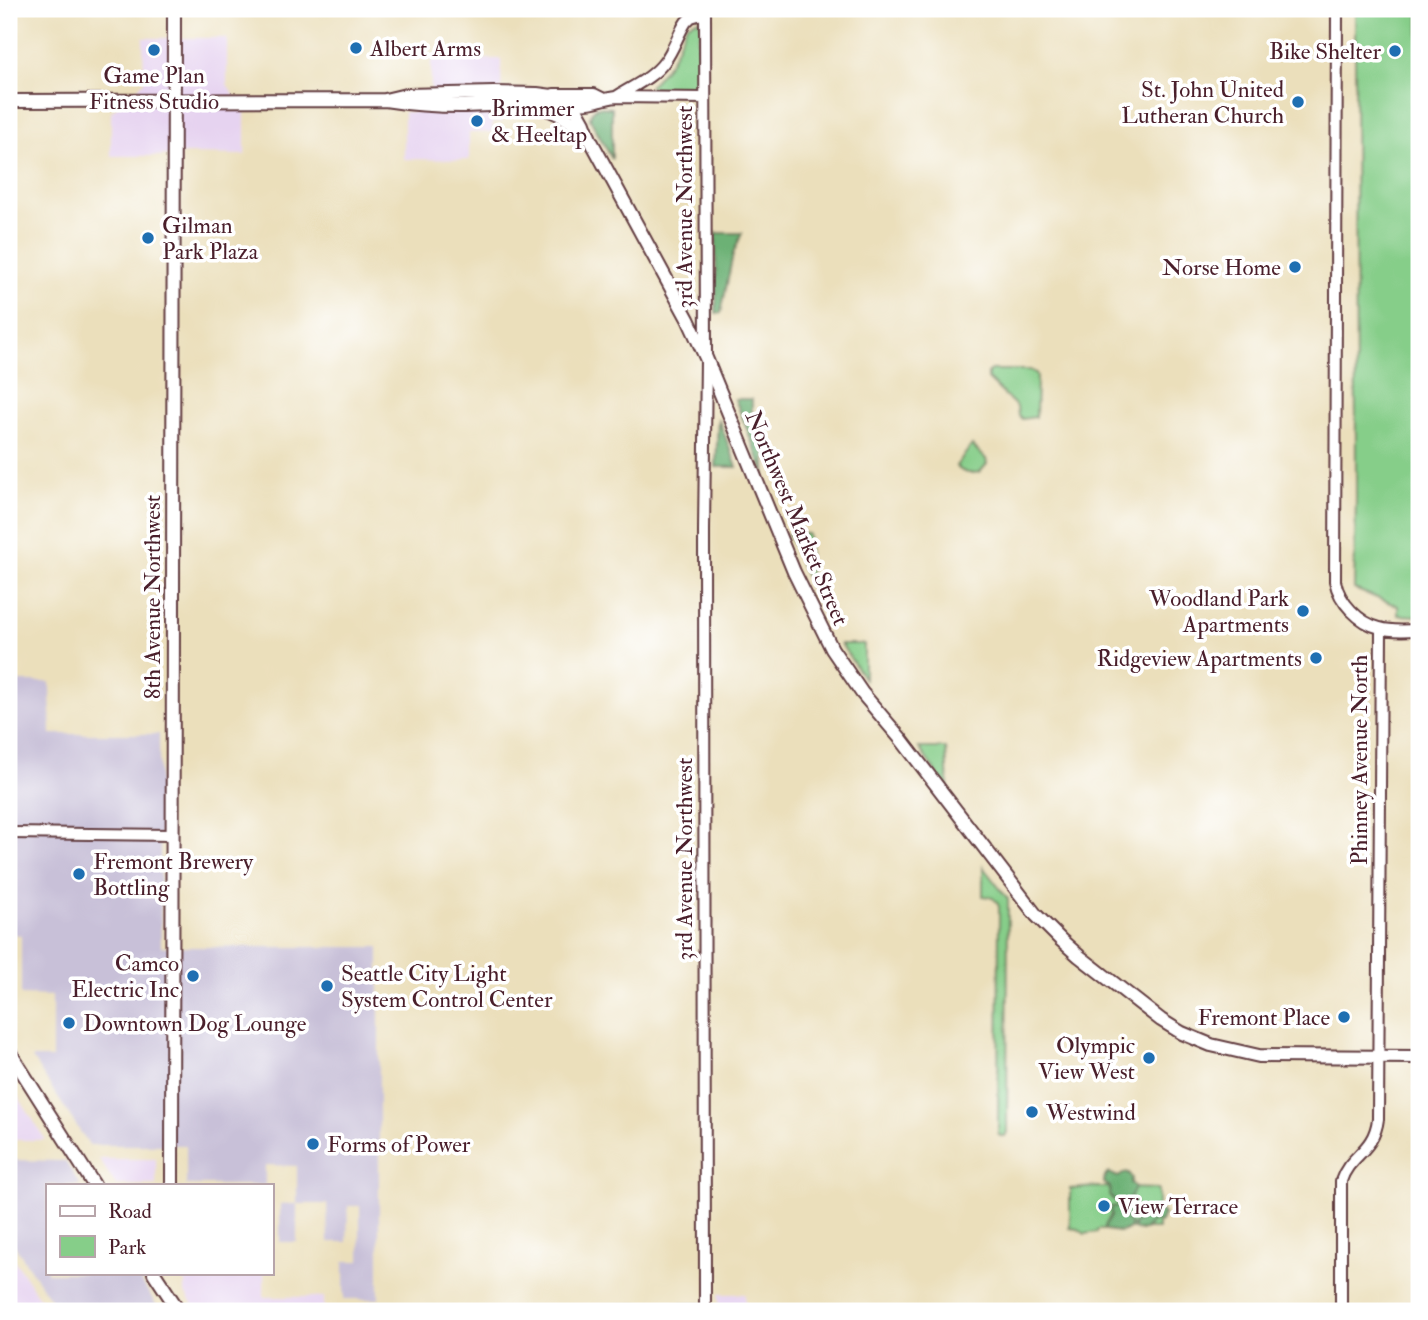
<svg xmlns="http://www.w3.org/2000/svg" width="1428" height="1320" viewBox="0 0 1428 1320" font-family="'IM FELL Double Pica',serif">
<style>
.built{fill:#e6d3f0}
.industrial{fill:#c8c0d8}
.green{fill:#86ce89;stroke:#68765a;stroke-width:2}
.forest{fill:#6cb175;stroke:#5b6850;stroke-width:2}
.lines{fill:none;stroke-linecap:round;stroke-linejoin:round}
.tertiary-casing{stroke:#623c41;stroke-width:14}
.secondary-casing{stroke:#623c41;stroke-width:16}
.tertiary{stroke:#fff;stroke-width:10}
.secondary{stroke:#fff;stroke-width:12}
.poi-dot{fill:#1f6fb2;stroke:#fff;stroke-width:2.5}
.labels{text-anchor:middle;dominant-baseline:central;stroke-width:7;stroke-linejoin:round;paint-order:stroke}
.poi-label{font-size:23px;fill:#4a1f2b;stroke:#fff;text-anchor:start}
.street-label{font-size:23px;fill:#4a1f2b;stroke:#fff}
</style>
<rect width="100%" height="100%" fill="#fff"/>
<filter id="ink" filterUnits="userSpaceOnUse"><feTurbulence type="fractalNoise" baseFrequency=".0143" numOctaves="2"/><feDisplacementMap in="SourceGraphic" scale="14" xChannelSelector="R" yChannelSelector="G"/><feConvolveMatrix kernelMatrix="1 2 1 2 8 2 1 2 1" color-interpolation-filters="sRGB"/></filter>
<filter id="wash" filterUnits="userSpaceOnUse"><feTurbulence type="fractalNoise" baseFrequency=".00686" numOctaves="4" result="noise"/><feDisplacementMap in="SourceGraphic" scale="28" xChannelSelector="R" yChannelSelector="G"/><feGaussianBlur stdDeviation="1.57" result="paint"/><feColorMatrix in="noise" values="0 0 0 0 0 0 0 0 0 0 0 0 0 0 0 0 0 1.4 0 .05"/><feComposite in="paint" operator="in"/></filter>
<g filter="url(#wash)">
<rect width="100%" height="100%" fill="#ebdfbb"/>
<path class="built" d="M 143,38 L 227,38 L 227,85 L 245,112 L 245,155 L 188,154 L 156,156 L 111,156 L 111,112 L 144,82 Z
M 501,59 L 502,122 L 493,122 L 492,132 L 469,133 L 469,160 L 404,159 L 404,112 L 431,112 L 431,60 Z
M 9,1082 L 45,1139 L 44,1140 L 9,1140 Z
M 99,1159 L 156,1159 L 156,1185 L 116,1185 Z
M 9,1252 L 48,1311 L 9,1311 Z
M 185,1273 L 264,1273 L 264,1297 L 324,1297 L 324,1311 L 197,1311 L 185,1293 Z
M 719,1294 L 745,1294 L 745,1311 L 719,1311 Z"/>
<path class="industrial" d="M 9,682 L 50,682 L 51,734 L 159,734 L 161,947 L 379,947 L 379,1299 L 344,1299 L 344,1261 L 360,1261 L 360,1206 L 348,1206 L 347,1242 L 328,1242 L 327,1204 L 297,1204 L 297,1242 L 280,1242 L 280,1204 L 297,1204 L 297,1166 L 265,1165 L 265,1185 L 186,1185 L 186,1145 L 89,1145 L 32,1058 L 52,1058 L 52,996 L 21,995 L 21,935 L 9,934 Z
M 9,1160 L 65,1161 L 80,1185 L 47,1185 L 47,1273 L 136,1273 L 157,1306 L 157,1311 L 58,1311 L 9,1237 Z"/>
<path class="green" d="M 1355,9 L 1419,9 L 1419,616 L 1398,615 L 1398,606 L 1354,589 L 1356,497 Z
M 700,19 L 701,32 L 698,37 L 698,84 L 696,88 L 691,91 L 650,89 L 650,85 C 671,65 676,51 687,24 Z
M 991,370 L 1030,370 L 1036,373 L 1037,377 L 1036,417 L 1022,419 L 1018,415 L 1017,407 L 988,379 L 988,372 Z
M 972,445 L 986,459 L 987,464 L 980,472 C 970,474 963,474 956,466 Z
M 788,533 L 808,534 L 810,587 Z
M 841,644 L 864,644 L 864,679 Z
M 919,748 L 946,748 L 948,788 L 947,788 Z
M 983,867 L 1008,899 L 1007,1132 L 1005,1136 L 1000,1136 L 998,1133 L 999,907 C 996,898 992,897 983,896 Z
M 1097,1187 L 1158,1189 L 1158,1229 L 1098,1229 L 1097,1232 L 1085,1234 L 1078,1229 L 1070,1228 L 1070,1189 Z
M 701,1304 L 701,1311 L 606,1311 L 606,1305 Z"/>
<path class="forest" d="M 597,107 L 612,108 L 612,159 L 590,119 L 591,113 Z
M 716,233 L 742,233 L 733,254 L 721,313 L 716,313 Z
M 735,399 L 752,399 L 752,416 L 765,417 L 765,475 Z
M 718,418 L 737,467 L 716,467 Z
M 1109,1173 L 1118,1177 L 1125,1173 L 1129,1174 L 1132,1178 L 1131,1183 L 1135,1188 L 1130,1198 L 1135,1203 L 1136,1206 L 1129,1210 L 1132,1213 L 1127,1216 L 1126,1219 L 1131,1225 L 1128,1230 L 1119,1232 L 1105,1230 L 1105,1226 L 1111,1215 L 1110,1207 L 1118,1206 L 1118,1203 L 1109,1196 L 1110,1187 L 1104,1183 C 1104,1178 1105,1175 1109,1173 Z
M 1153,1208 L 1159,1208 L 1164,1214 L 1161,1222 L 1159,1223 L 1153,1221 L 1145,1230 L 1135,1230 L 1133,1227 L 1134,1223 L 1139,1221 L 1142,1219 L 1149,1217 L 1148,1214 Z"/>
</g>
<g filter="url(#ink)">
<g class="lines">
<defs>
<path id="tertiary" d="M 705,9 L 706,358 L 704,531 L 705,1311
M 1337,9 L 1335,581 C 1339,602 1359,623 1380,628 C 1392,632 1406,630 1419,630
M 554,94 L 594,94 L 602,98
M 616,97 C 633,86 653,78 665,61 C 674,49 678,34 686,22 L 691,17 L 705,13
M 524,104 C 547,98 571,107 594,102 C 602,100 608,98 616,97 L 705,98
M 9,833 L 172,835
M 1341,1311 L 1341,1181 C 1349,1155 1374,1152 1378,1119 L 1381,629"/>
<path id="secondary" d="M 385,100 L 406,95 L 494,93 L 537,94 L 560,97 L 575,107 L 584,123 L 590,139 L 688,319 L 706,358 L 794,572 L 832,649 L 862,693 L 901,739 L 1036,915 L 1061,940 L 1079,956 L 1161,1020 L 1182,1033 L 1211,1045 L 1259,1056 L 1419,1057
M 9,101 L 385,100 C 410,104 435,106 461,106 C 488,106 527,100 552,111 C 566,116 576,126 587,136
M 9,1051 L 94,1185
M 172,1185 L 174,9
M 154,1273 L 179,1311"/>
</defs>
<use href="#tertiary" class="tertiary-casing"/>
<use href="#secondary" class="secondary-casing"/>
<use href="#tertiary" class="tertiary"/>
<use href="#secondary" class="secondary"/>
</g>
</g>
<g class="poi-dot">
<circle cx="356" cy="48" r="7"/>
<circle cx="154" cy="50" r="7"/>
<circle cx="1395" cy="51" r="7"/>
<circle cx="1298" cy="102" r="7"/>
<circle cx="477" cy="121" r="7"/>
<circle cx="148" cy="238" r="7"/>
<circle cx="1295" cy="267" r="7"/>
<circle cx="1303" cy="611" r="7"/>
<circle cx="1316" cy="658" r="7"/>
<circle cx="79" cy="874" r="7"/>
<circle cx="193" cy="976" r="7"/>
<circle cx="327" cy="986" r="7"/>
<circle cx="1344" cy="1017" r="7"/>
<circle cx="69" cy="1023" r="7"/>
<circle cx="1149" cy="1058" r="7"/>
<circle cx="1032" cy="1112" r="7"/>
<circle cx="313" cy="1144" r="7"/>
<circle cx="1104" cy="1206" r="7"/>
</g>
<g class="labels">
<g class="poi-label">
<text x="370" y="48">Albert Arms</text>
<text x="1381" y="51" text-anchor="end">Bike Shelter</text>
<text x="154" y="75" text-anchor="middle">Game Plan<tspan x="154" dy="26">Fitness Studio</tspan></text>
<text x="1284" y="89" text-anchor="end">St. John United<tspan x="1284" dy="26">Lutheran Church</tspan></text>
<text x="491" y="108">Brimmer<tspan x="491" dy="26">&amp; Heeltap</tspan></text>
<text x="162" y="225">Gilman<tspan x="162" dy="26">Park Plaza</tspan></text>
<text x="1281" y="267" text-anchor="end">Norse Home</text>
<text x="1289" y="598" text-anchor="end">Woodland Park<tspan x="1289" dy="26">Apartments</tspan></text>
<text x="1302" y="658" text-anchor="end">Ridgeview Apartments</text>
<text x="93" y="861">Fremont Brewery<tspan x="93" dy="26">Bottling</tspan></text>
<text x="179" y="963" text-anchor="end">Camco<tspan x="179" dy="26">Electric Inc</tspan></text>
<text x="341" y="973">Seattle City Light<tspan x="341" dy="26">System Control Center</tspan></text>
<text x="1330" y="1017" text-anchor="end">Fremont Place</text>
<text x="83" y="1023">Downtown Dog Lounge</text>
<text x="1135" y="1045" text-anchor="end">Olympic<tspan x="1135" dy="26">View West</tspan></text>
<text x="1046" y="1112">Westwind</text>
<text x="327" y="1144">Forms of Power</text>
<text x="1118" y="1206">View Terrace</text>
</g>
<g class="street-label">
<text transform="translate(684 207) rotate(-90)">3rd Avenue Northwest</text>
<text transform="translate(797 518) rotate(67)">Northwest Market Street</text>
<text transform="translate(152 597) rotate(-90)">8th Avenue Northwest</text>
<text transform="translate(1359 760) rotate(-90)">Phinney Avenue North</text>
<text transform="translate(684 859) rotate(-90)">3rd Avenue Northwest</text>
</g>
</g>
<rect width="1428" height="1320" fill="none" stroke="#fff" stroke-width="35"/>
<rect x="46" y="1184" width="228" height="91" fill="#ffffff" stroke="#b7a5aa" stroke-width="2"/>
<rect x="60" y="1206" width="35" height="10" fill="#ffffff" stroke="#b7a5aa" stroke-width="2"/>
<text x="108" y="1218" font-size="21" fill="#4a1f2b">Road</text>
<rect x="60" y="1236" width="35" height="21" fill="#86ce89" stroke="#b7a5aa" stroke-width="2"/>
<text x="108" y="1254" font-size="21" fill="#4a1f2b">Park</text>
</svg>
